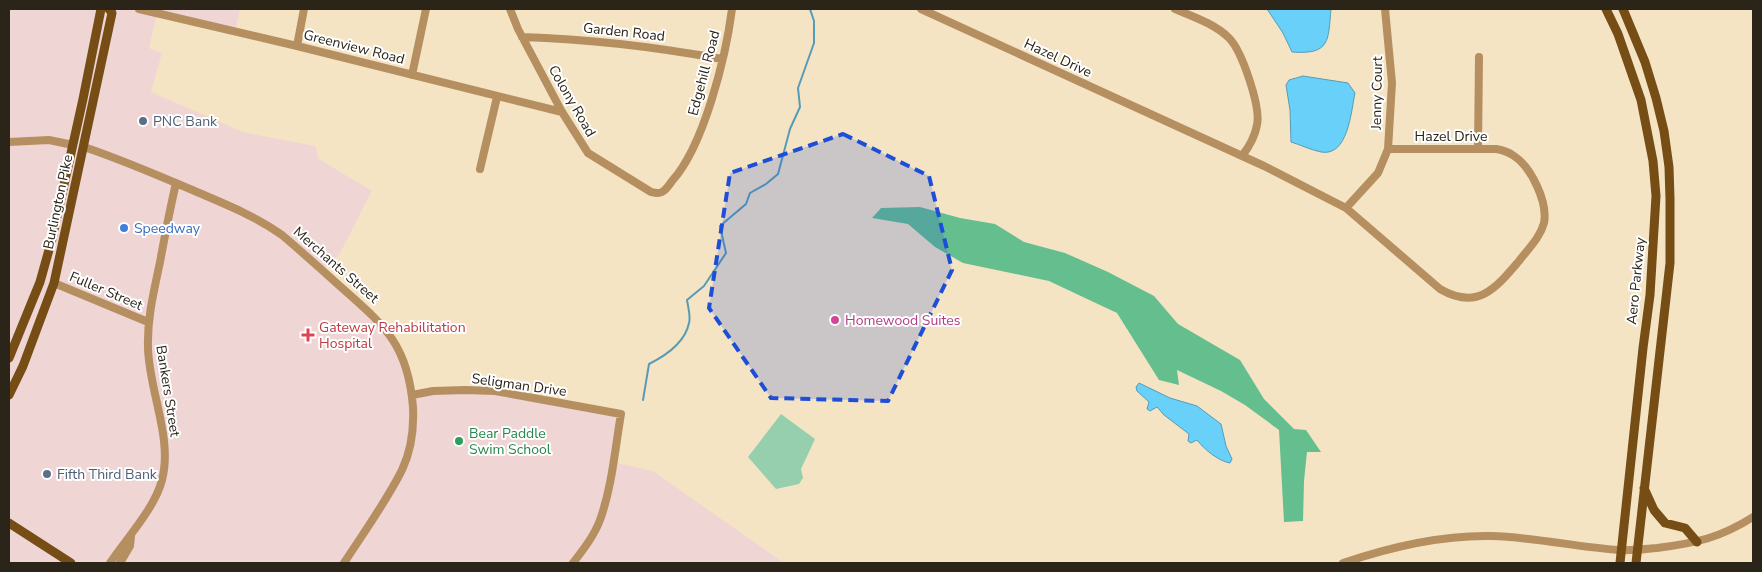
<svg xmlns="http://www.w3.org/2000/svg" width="1762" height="572" viewBox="0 0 1762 572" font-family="'Nunito Sans',sans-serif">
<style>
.commercial{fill:#f0d5d5}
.green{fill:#95cfae}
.forest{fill:#64be8e}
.water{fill:#68d0f9;stroke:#569cb6}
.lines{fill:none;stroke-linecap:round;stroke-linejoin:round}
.stream{stroke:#569cb6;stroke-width:2}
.minor{stroke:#b68f61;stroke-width:8}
.major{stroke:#754d15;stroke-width:9}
.marked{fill:#1d4ed8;fill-opacity:0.2;stroke:#1d4ed8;stroke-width:4;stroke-dasharray:10 6;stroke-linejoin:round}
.service-dot{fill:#5c6f8a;stroke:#fff;stroke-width:2}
.shop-dot{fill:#3f7fe0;stroke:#fff;stroke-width:2}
.hotel-dot{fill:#d1479c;stroke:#fff;stroke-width:2}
.health-dot{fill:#e0444e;stroke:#fff;stroke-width:2}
.leisure-dot{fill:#2e9e5b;stroke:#fff;stroke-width:2}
.labels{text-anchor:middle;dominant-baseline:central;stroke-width:4;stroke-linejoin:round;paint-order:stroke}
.street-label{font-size:14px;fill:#2b2418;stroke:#fff}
.service-label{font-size:14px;fill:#4e5e75;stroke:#fff;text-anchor:start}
.shop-label{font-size:14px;fill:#366cbe;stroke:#fff;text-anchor:start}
.hotel-label{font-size:14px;fill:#b23c85;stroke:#fff;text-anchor:start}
.health-label{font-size:14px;fill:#be3a42;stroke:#fff;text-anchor:start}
.leisure-label{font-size:14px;fill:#27864d;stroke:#fff;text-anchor:start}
</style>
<rect width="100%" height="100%" fill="#f5e4c4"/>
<path class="commercial" d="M 9,9 L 240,9 L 235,32 L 157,13 L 149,48 L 162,53 L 151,92 L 243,132 L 315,146 L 319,159 L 372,191 L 339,255 L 322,270 L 394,340 L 412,395 L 465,390 L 621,414 L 613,462 L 653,471 L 784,563 L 9,563 Z"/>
<path class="green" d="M 781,414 L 815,439 L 801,469 L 803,478 L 799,484 L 776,489 L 748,457 Z"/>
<path class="forest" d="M 920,207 L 960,218 L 995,224 L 1024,242 L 1065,253 L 1108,272 L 1154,296 L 1178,324 L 1240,360 L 1264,399 L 1294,429 L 1306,430 L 1321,452 L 1307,452 L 1304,481 L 1303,521 L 1284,522 L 1279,430 L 1245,405 L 1221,391 L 1177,370 L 1179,385 L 1159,380 L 1117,313 L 1049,281 L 963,263 L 935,247 L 908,224 L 872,218 L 881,208 Z"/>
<path class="water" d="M 1267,9 L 1331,9 C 1328,40 1331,55 1292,52 L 1283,33 Z
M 1303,76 L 1348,83 L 1355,93 C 1351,112 1348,157 1321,152 C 1311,150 1301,145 1291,142 L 1290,110 L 1286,85 L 1289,80 Z
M 1139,383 L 1170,398 L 1197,406 L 1221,424 L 1226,446 L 1232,459 L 1230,463 C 1218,461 1204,449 1197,440 L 1191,443 L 1188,441 L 1189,434 L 1164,415 L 1157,407 L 1150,411 L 1147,409 L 1149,402 L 1137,391 L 1136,387 Z"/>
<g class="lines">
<path class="stream" d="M 643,400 L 649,364 C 665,356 685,343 689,323 C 691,316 688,307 687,300 L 704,286 L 726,253 L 720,226 L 746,204 L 750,193 L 766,184 L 778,174 L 790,129 L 800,107 L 798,88 L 814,43 L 814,21 L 810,9"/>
<path class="minor" d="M 139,9 L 297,46 L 562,112
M 510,9 L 518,29 L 562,112 L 588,153 L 651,192 C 655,193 658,194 662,192 C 666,190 669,185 672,181 C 704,146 726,56 732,9
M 921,9 L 1264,166 L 1346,208 L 1440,289 C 1478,311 1496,288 1519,261 C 1528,249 1540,238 1544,223 C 1548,202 1531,167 1514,156 C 1509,152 1502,150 1496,149 L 1388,149
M 1175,9 C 1194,17 1215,24 1229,38 C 1242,51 1261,107 1257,125 C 1255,136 1249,147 1242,156
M 522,37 C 589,39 656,47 722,59
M 297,46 L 304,9
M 412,75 L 426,9
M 9,142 L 49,140 L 73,145
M 84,147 C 120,159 155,174 190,189 C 222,203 254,215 282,235 C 302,252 322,270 342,288 C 385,326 408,345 413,407 C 414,428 411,451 402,470 C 386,502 364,532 344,563
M 1478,149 L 1479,57
M 480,169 L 497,97
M 1346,208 L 1378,173 L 1388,149 L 1392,83 L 1385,9
M 54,283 L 148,322
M 412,395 L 433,391 L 465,390 L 495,391 L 621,414 C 615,449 612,487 600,520 C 594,536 583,550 573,563
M 110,563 C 126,539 155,508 162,480 C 173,438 149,391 148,348 C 147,318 154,291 160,262 C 165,235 170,209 176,183
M 120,563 L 130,546 L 131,536
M 1343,563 C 1390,547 1441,535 1491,536 C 1534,537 1576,547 1619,550 C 1632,551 1645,549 1657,548 C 1696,543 1720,538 1753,517"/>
<path class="major" d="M 1606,9 L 1618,34 L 1641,100 L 1653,161 L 1656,196 L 1650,295 L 1643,348 L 1620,563
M 1623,9 L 1645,62 L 1656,98 L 1664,131 L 1669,167 L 1670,199 L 1670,263 L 1636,563
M 9,358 L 40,282 L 52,239 L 83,99 L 101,9
M 9,395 L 23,366 L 54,283 L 112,13 L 109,9
M 1644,488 L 1654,510 L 1665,523 L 1685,528 L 1697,542
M 9,523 L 71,563"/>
</g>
<path class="marked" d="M 843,134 L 929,176 L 952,270 L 888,401 L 771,398 L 709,308 L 730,173 Z"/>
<g class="service-dot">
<circle cx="143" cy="121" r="5"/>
<circle cx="47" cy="474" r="5"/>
</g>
<circle class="shop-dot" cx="124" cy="228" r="5"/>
<circle class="hotel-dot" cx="835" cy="320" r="5"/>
<path class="health-dot" d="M305.5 327.5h5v5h5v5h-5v5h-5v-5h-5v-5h5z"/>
<circle class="leisure-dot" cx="459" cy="441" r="5"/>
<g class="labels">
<g class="street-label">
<text transform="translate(624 32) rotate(6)">Garden Road</text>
<text transform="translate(354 47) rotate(14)">Greenview Road</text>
<text transform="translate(1058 58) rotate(25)">Hazel Drive</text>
<text transform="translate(704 73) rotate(-75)">Edgehill Road</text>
<text transform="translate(1377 93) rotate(-89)">Jenny Court</text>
<text transform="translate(572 101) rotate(60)">Colony Road</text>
<text x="1451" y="136">Hazel Drive</text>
<text transform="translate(58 202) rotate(-78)">Burlington Pike</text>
<text transform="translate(336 265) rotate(41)">Merchants Street</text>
<text transform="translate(1636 281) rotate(-84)">Aero Parkway</text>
<text transform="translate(106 291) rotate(23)">Fuller Street</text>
<text transform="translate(519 385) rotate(8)">Seligman Drive</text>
<text transform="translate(168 391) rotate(81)">Bankers Street</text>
</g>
<g class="service-label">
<text x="153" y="121">PNC Bank</text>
<text x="57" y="474">Fifth Third Bank</text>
</g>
<g class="shop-label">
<text x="134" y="228">Speedway</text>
</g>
<g class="hotel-label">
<text x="845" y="320">Homewood Suites</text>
</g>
<g class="health-label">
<text x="319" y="327">Gateway Rehabilitation<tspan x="319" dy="16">Hospital</tspan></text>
</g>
<g class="leisure-label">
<text x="469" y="433">Bear Paddle<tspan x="469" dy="16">Swim School</tspan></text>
</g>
</g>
<rect width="1762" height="572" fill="none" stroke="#2b2418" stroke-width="20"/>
</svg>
